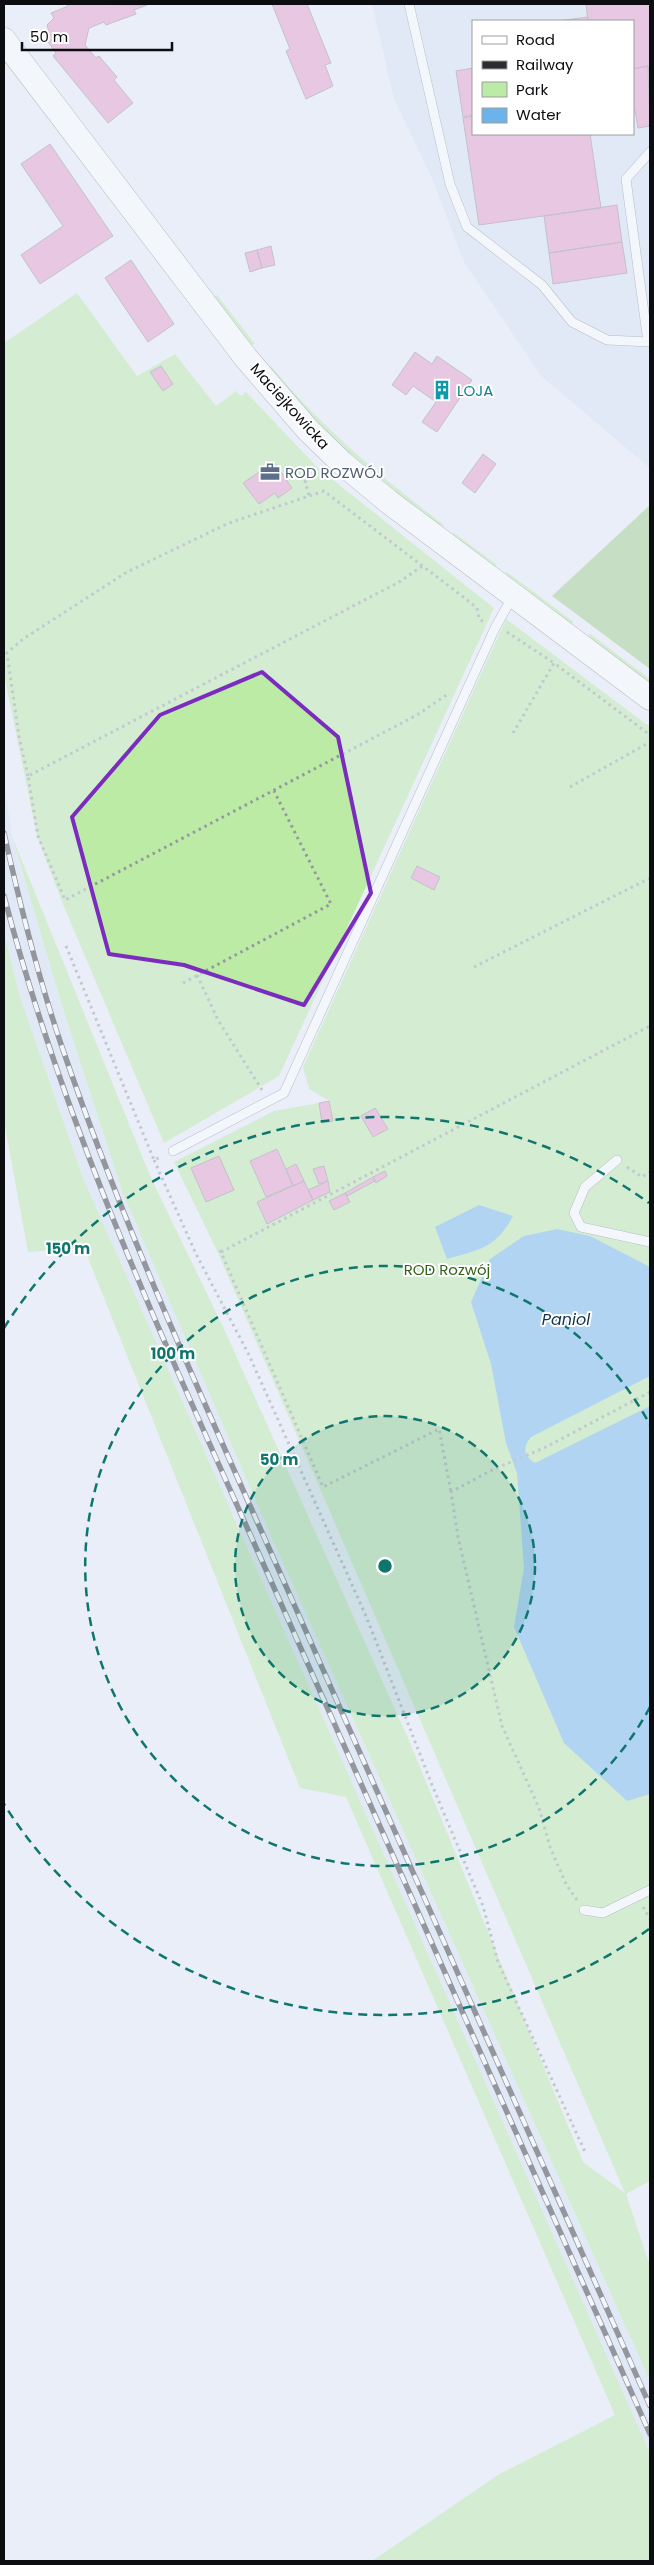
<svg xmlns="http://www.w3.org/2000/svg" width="654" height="2565" viewBox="0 0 654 2565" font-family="Poppins,sans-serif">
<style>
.built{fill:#dae3f3;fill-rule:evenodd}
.green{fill:#bbeba4}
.forest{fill:#9ccd86}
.water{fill:#6ab4eb}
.building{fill:#e597c6;stroke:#958b91}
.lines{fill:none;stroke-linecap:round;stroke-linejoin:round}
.lane-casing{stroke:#7d828a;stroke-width:10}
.secondary-casing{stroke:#7d828a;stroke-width:25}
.path{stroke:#9598a0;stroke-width:3;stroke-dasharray:2.5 4;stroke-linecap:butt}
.lane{stroke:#fff;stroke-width:9}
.secondary{stroke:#fff;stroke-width:24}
.rail-casing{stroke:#2a2c2f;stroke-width:5.5}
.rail{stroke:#fff;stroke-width:4;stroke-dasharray:11;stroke-linecap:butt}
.marked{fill:none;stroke:#7b2cbf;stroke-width:4;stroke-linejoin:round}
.ring{fill:none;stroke:#0f766e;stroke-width:2.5;stroke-dasharray:9 6}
.labels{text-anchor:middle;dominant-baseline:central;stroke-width:4;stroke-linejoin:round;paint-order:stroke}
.culture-label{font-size:15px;fill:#0d838f;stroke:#fff;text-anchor:start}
.street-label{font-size:15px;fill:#0c0d10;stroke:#fff}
.service-label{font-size:15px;fill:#4e5e75;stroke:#fff;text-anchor:start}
.park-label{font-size:15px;fill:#335f18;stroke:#fff}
.water-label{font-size:16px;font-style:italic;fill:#13334a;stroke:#fff}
.centre{fill:#0f766e;stroke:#fff;stroke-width:2.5}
.ring-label{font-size:15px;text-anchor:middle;font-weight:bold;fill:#0f766e;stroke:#fff;stroke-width:4;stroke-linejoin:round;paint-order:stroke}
</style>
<rect width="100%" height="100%" fill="#e9eef8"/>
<path class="built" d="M 372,4 L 650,4 L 650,468 L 541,376 L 464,262 L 432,178 L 394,99 ZM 473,21 L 633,21 L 633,134 L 473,134 Z
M 4,784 L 12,836 L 62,1006 L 123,1194 L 267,1527 L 650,2381 L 650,2453 L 83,1178 L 19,994 L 4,932 Z"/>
<path class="green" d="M 77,293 L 137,376 L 175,354 L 216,406 L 236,391 L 241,396 L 246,392 L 318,468 L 494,608 L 279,1076 L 164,1143 L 62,902 L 37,836 L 4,674 L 4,343 Z
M 217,295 L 255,344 L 250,345 L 214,297 Z
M 270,365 C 322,428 379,475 444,525 L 440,527 L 405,501 L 327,435 L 268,369 Z
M 453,532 L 497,565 L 495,568 L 452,536 Z
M 507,572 L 574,622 L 570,624 L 505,575 Z
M 506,619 L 650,727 L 650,2181 L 626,2194 L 650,2266 L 650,2381 L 267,1527 L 123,1194 L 62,1006 L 12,836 L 151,1178 L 225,1331 L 408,1738 L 583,2162 L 625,2193 L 217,1251 L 174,1162 L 274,1111 L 330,1101 L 309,1089 L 303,1067 Z
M 589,633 L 650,679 L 650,684 L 589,639 Z
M 4,932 L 19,994 L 83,1178 L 650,2453 L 650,2561 L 372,2561 L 498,2475 L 615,2415 L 346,1797 L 300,1788 L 84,1248 L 28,1252 L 4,1121 Z"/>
<path class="forest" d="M 650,505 L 650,669 L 552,596 Z"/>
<path class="water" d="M 479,1205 L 513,1216 C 496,1248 480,1250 447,1259 L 435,1227 Z
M 557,1229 L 590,1236 L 650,1267 L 650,1376 L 531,1437 C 522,1447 524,1456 535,1463 L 650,1406 L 650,1794 L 627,1801 L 564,1743 L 514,1627 L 524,1568 L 517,1473 L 506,1443 L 491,1364 L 471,1302 L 490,1259 L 524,1236 Z"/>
<path class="building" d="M 67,4 L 147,5 L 134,10 L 136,14 L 106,25 L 104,22 L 89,28 L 85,45 L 96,58 L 99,56 L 117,77 L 114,80 L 133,103 L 108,123 L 53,56 L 56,53 L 46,39 L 50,36 L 47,25 L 54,18 L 51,13 L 68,6 Z
M 272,4 L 307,4 L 331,63 L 325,65 L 333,86 L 306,99 L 286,51 L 290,49 Z
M 586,4 L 650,4 L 650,79 L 648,66 L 633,69 L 633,21 L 588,21 Z
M 588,17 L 588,21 L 558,21 Z
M 648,66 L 650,126 L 638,128 L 635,110 L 633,111 L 633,69 Z
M 473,68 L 473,115 L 463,117 L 456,71 Z
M 473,116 L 473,134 L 590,134 L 601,208 L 479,225 L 463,118 Z
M 50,144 L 113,236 L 40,284 L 21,255 L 63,226 L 21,164 Z
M 617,205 L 622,242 L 549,253 L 544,216 Z
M 622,242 L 627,273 L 553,284 L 549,253 Z
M 271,246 L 275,265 L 262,268 L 257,250 Z
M 257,250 L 262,268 L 250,272 L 245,253 Z
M 131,260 L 174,324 L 148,342 L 105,278 Z
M 415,352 L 432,364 L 437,356 L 472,380 L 437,432 L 422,422 L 436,402 L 413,386 L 406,395 L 392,385 Z
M 161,366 L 173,384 L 163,391 L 150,372 Z
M 483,454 L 496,464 L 475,493 L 462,483 Z
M 274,462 L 292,488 L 278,498 L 275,493 L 259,504 L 243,483 Z
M 417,866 L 440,877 L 434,890 L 411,878 Z
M 329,1101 L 333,1121 L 322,1123 L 319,1103 Z
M 375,1108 L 388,1129 L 373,1137 L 361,1116 Z
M 277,1149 L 293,1185 L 266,1197 L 250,1161 Z
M 219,1156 L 234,1190 L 206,1202 L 191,1168 Z
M 296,1164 L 304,1181 L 293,1186 L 286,1169 Z
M 324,1166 L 328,1181 L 319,1184 L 313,1169 Z
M 385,1171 L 387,1176 L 376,1183 L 373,1177 Z
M 373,1177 L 375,1181 L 347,1196 L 345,1193 Z
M 304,1181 L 313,1200 L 267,1224 L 257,1202 Z
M 328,1181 L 330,1192 L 313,1200 L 308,1190 Z
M 345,1193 L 350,1202 L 334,1210 L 329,1201 Z"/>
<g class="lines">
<defs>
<path id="lane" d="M 409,4 L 450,184 L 467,227 L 542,285 L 572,322 L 607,340 L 650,342
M 648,342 L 626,179 L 650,152
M 173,1151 L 284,1093 L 495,628 L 513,596
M 617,1160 L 585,1187 L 574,1213 L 581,1227 L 650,1242
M 584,1910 L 603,1913 L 650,1890"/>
<path id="secondary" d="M 4,40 L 246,358 L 308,430 L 342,463 L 389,502 L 650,698"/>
</defs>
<use href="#lane" class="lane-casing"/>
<use href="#secondary" class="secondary-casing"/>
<path class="path" d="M 309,495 L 305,482 L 317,468
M 422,566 L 401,581 L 28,776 L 38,836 L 65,900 L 417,715 L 448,694
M 507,632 L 554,663
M 513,733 L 554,663 L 650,735
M 28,776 L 19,737 L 7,653 L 23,639 L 127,572 L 229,523 L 324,491 L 462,596 L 477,608 L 479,619 L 484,622
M 570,787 L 650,742
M 66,946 L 154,1160 L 161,1157
M 474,967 L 650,878
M 197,975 L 218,1020 L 262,1090
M 183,983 L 331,904 L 274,791
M 154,1160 L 196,1254 L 249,1355 L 366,1616 L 432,1785 L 483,1906 L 498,1962 L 586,2154
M 627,1167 L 642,1177 L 650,1172
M 220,1250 L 323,1487 L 439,1429 L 451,1492
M 221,1252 L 650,1026
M 577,1900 L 566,1884 L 550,1847 L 539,1808 L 502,1726 L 458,1537 L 451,1492 L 492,1470 L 544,1448 L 650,1392
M 643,1907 L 650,1919"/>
<use href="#lane" class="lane"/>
<use href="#secondary" class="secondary"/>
<defs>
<path id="rail" d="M 4,833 C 20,905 38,977 62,1047 C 126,1234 209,1413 289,1593 C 409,1864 530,2135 650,2406
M 4,896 C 67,1138 174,1363 275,1590 C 400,1872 525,2153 650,2434"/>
</defs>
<use href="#rail" class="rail-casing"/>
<use href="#rail" class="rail"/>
</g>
<path d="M0 0H654V2565H0ZM 262,672 L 338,737 L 371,893 L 304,1005 L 184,965 L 109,954 L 72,817 L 160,715 Z" fill="#e9eef8" fill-opacity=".55" fill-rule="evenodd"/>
<path class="marked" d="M 262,672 L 338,737 L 371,893 L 304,1005 L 184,965 L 109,954 L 72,817 L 160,715 Z"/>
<circle cx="385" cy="1566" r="150" fill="#0f766e" fill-opacity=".12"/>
<g class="ring">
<circle cx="385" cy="1566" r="150"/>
<path d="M650 1707A300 300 0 1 1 650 1425"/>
<path d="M649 1929A449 449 0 0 1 4 1804M4 1328A449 449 0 0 1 649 1203"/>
</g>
<defs>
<symbol id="building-bare" viewBox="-9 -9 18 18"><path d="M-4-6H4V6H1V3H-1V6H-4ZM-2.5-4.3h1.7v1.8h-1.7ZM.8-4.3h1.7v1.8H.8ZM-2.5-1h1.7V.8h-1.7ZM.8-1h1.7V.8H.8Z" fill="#0f9aa8" stroke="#fff" stroke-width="2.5" paint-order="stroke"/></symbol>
<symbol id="office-bare" viewBox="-9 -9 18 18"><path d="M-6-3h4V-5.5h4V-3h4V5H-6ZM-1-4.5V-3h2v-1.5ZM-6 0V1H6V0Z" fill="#5c6f8a" stroke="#fff" stroke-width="2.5" paint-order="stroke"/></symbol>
</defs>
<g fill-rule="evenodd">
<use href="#building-bare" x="428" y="376" width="28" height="28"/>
<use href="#office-bare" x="256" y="458" width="28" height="28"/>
</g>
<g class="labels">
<g class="culture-label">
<text x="457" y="390">LOJA</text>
</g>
<g class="street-label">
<text transform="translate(290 406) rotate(48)">Maciejkowicka</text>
</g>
<g class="service-label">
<text x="285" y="472">ROD ROZWÓJ</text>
</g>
<g class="park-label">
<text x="447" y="1269">ROD Rozwój</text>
</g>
<g class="water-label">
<text x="566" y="1319">Paniol</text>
</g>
</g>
<circle cx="385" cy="1566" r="8" class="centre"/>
<g class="ring-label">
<text x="68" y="1254">150 m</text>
<text x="173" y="1359">100 m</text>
<text x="279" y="1465">50 m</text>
</g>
<rect width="654" height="2565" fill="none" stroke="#0c0d10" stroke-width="10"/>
<rect x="472" y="20" width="162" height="115" fill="#ffffff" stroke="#9e9e9f"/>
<rect x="482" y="36" width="25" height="8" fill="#ffffff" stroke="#9e9e9f"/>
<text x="516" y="45" font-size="15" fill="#0c0d10">Road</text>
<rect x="482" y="61" width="25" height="8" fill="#2a2c2f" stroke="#9e9e9f"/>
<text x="516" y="70" font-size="15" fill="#0c0d10">Railway</text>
<rect x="482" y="82" width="25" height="15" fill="#bbeba4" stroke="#9e9e9f"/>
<text x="516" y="95" font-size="15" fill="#0c0d10">Park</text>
<rect x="482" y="108" width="25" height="15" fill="#6ab4eb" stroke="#9e9e9f"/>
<text x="516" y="120" font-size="15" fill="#0c0d10">Water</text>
<path d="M22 42v8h150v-8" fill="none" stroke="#0c0d10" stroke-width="2.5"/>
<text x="30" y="42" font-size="15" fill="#0c0d10" stroke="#ffffff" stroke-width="4" paint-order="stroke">50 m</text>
</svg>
